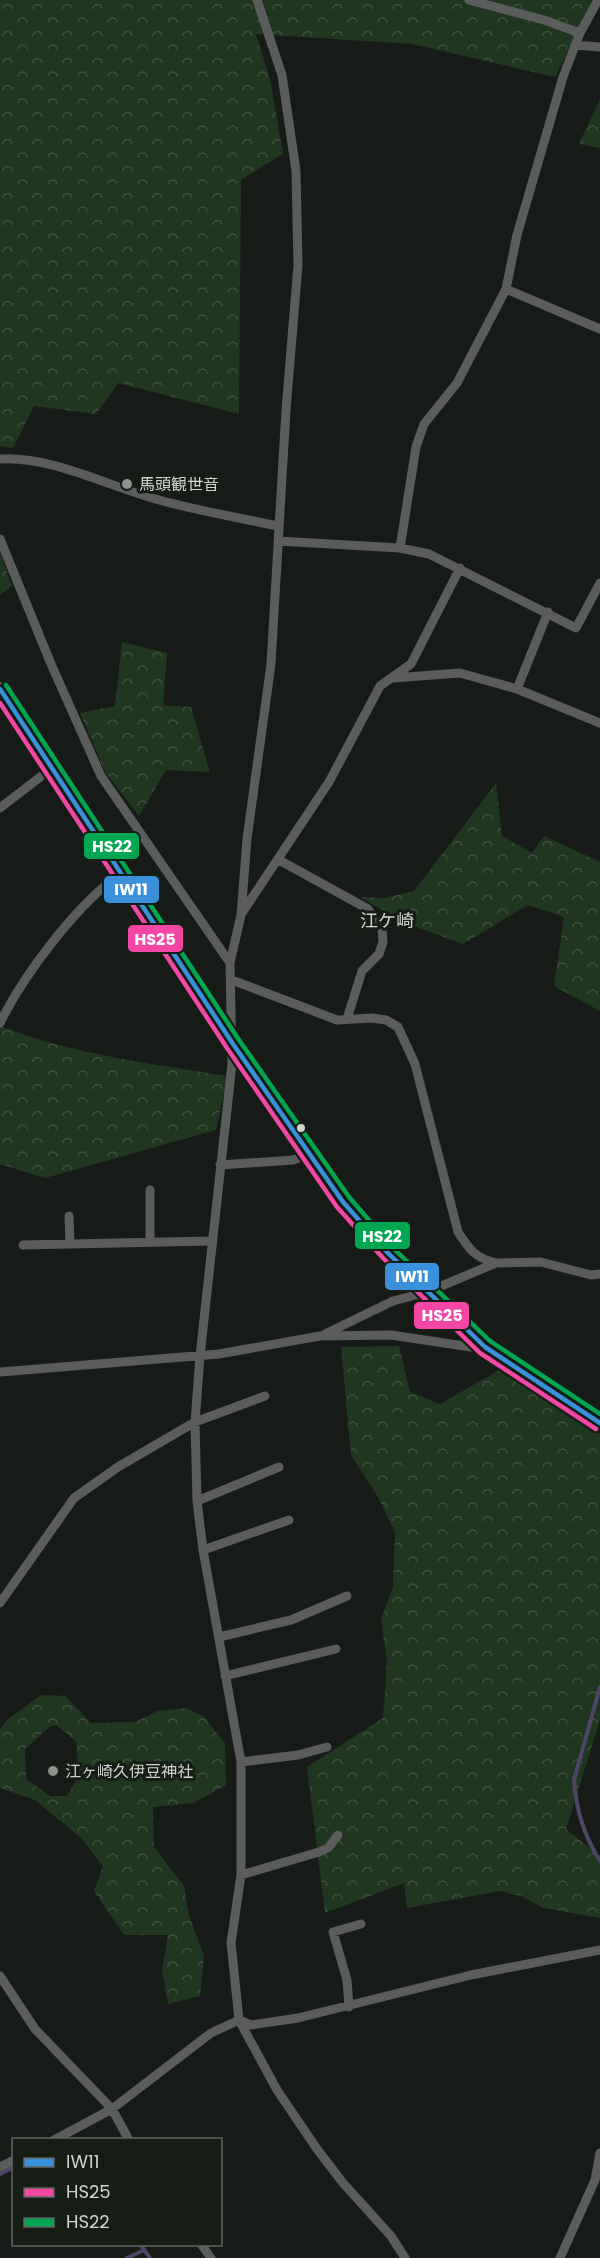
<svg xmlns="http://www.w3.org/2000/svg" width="600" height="2258" viewBox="0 0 600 2258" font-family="Poppins,'Noto Sans JP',sans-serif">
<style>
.forest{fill:url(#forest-crowns);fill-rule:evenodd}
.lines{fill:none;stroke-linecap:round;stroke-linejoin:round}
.stream{stroke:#4d4666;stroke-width:4}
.street{stroke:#5b5c5c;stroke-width:9}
.secondary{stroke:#525453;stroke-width:14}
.bus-1-casing{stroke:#151d15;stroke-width:9}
.bus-2-casing{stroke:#151d15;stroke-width:9}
.bus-3-casing{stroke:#151d15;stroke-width:9}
.bus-1{stroke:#3a90db;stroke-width:4.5}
.bus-2{stroke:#f346a5;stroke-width:4.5}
.bus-3{stroke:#00a651;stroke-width:4.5}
.poi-dot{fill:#8e938e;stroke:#151d15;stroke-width:2}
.bus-dot{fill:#ced4ce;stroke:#151d15;stroke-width:2}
.labels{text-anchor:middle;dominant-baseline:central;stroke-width:6;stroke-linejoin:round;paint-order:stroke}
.poi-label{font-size:16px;fill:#ced4ce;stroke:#151d15;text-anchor:start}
.neighbourhood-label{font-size:18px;fill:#ced4ce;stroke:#151d15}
.line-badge{stroke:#151d15;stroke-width:2}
.badge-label{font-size:16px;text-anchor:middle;font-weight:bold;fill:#fff}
</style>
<defs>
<pattern id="forest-crowns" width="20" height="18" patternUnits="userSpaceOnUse" patternTransform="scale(1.5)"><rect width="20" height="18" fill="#1f361f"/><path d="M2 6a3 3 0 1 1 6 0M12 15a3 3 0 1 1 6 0" fill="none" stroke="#3e523e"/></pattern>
</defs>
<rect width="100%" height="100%" fill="#171b17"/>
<path class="forest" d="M 0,0 L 594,0 L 555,77 L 412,44 L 256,34 L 270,79 L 283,154 L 241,180 L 239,414 L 118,383 L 96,414 L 34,406 L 13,448 L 0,446 Z
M 600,99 L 600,148 L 579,144 Z
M 0,552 L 12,586 L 0,595 Z
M 122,642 L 167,653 L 163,705 L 191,707 L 210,772 L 166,770 L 139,816 L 105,772 L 80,713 L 115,706 Z
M 496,783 L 502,836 L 532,853 L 544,836 L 600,862 L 600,1011 L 554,986 L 564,917 L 528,905 L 463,944 L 403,922 L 360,897 L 385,898 L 414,891 Z
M 0,1026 C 72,1054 151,1064 228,1076 L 216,1130 L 45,1178 L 0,1164 Z
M 399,1346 L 410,1392 L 440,1404 L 501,1369 L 600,1434 L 600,1720 L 566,1829 L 600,1856 L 600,1918 L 544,1908 L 521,1896 L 500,1891 L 407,1908 L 404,1883 L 325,1913 L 307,1767 L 383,1718 L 387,1662 L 381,1619 L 393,1587 L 395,1532 L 378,1497 L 351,1455 L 341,1347 Z
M 41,1695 L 65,1696 L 91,1723 L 135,1722 L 158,1711 L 186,1708 L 204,1717 L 225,1743 L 226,1785 L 194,1803 L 153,1807 L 154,1847 L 184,1886 L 189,1916 L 204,1956 L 200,1996 L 168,2004 L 162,1970 L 168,1935 L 124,1935 L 94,1891 L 103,1866 L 81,1838 L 35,1800 L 0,1788 L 0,1729 L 7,1720 ZM 56,1725 L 76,1741 L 79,1776 L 67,1796 L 50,1796 L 26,1779 L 25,1749 L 48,1728 Z"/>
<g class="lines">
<path class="stream" d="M 600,1687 L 574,1780 C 576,1810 584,1836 600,1861
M 0,2174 L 14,2167
M 140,2244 L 150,2258
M 127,2258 L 144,2250"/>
<path class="street" d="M 257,0 L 282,75 L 296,171 L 298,265 L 286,410 L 271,664 L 247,839 L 241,915 L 230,963 L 232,1064 L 200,1356 L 195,1422 L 197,1501 L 203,1550 L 241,1762 L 241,1875 L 231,1943 L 239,2020 L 277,2090 L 317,2149 L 343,2183 L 391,2236 L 405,2258
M 469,0 L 544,20 L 580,33
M 575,45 L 600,47
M 506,289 L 600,329
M 0,459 C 50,456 104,484 152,498 C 193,510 236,517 278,526
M 0,539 L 51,664 L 101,776 L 230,963
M 278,541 L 400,548 L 429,554 L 576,628 L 600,583
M 400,548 L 416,447 L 424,424 L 457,383 L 506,289 L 517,235 L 563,77 L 580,33 L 598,0
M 393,678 L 460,673 L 517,689 L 600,723
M 517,689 L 548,612
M 0,808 L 52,768
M 279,860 L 368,909 L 382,929 L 383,942 L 379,954 L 362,971 L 347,1019
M 242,913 L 329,782 L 380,686 L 411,664 L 460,568
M 232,980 L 337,1020 L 372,1018 L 386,1020 L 398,1027 L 415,1064 L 458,1232 C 469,1249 475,1258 496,1263
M 0,1023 C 23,976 78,902 122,873
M 220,1165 L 293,1160 L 308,1155
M 69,1216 L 70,1244
M 150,1241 L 150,1190
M 23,1245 L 211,1241
M 325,1334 L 393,1301 L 427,1292 L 496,1263 L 541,1262 L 591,1275 L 600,1274
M 0,1372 L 219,1354 L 320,1336 L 391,1335 L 471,1347 L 485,1347
M 197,1501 L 279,1467
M 203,1550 L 289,1520
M 0,1603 L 74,1498 L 118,1467 L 195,1422 L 265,1396
M 219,1637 L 291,1620 L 347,1596
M 225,1676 L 336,1649
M 241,1762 L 298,1755 L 327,1747
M 241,1875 L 319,1852 L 328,1848 L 338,1835
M 0,1976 L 35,2029 L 112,2109 L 129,2140
M 349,2007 L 347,1980 L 333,1932 L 361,1924
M 54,2140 L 112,2109 L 211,2033 L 239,2020 L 251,2025 L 298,2018 L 471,1975 L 600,1950
M 0,2167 L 14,2160
M 201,2244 L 211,2258
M 560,2258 L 595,2180 L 600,2153"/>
<path class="secondary" d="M 0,689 L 233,1044 L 308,1155 L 343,1202 L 388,1253 L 485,1347 L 600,1423"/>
<defs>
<path id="bus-1" d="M 0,689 L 233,1044 L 343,1202 L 388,1253 L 485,1347 L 600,1423"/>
<path id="bus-2" d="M 0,703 L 227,1048 L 337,1207 L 383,1258 L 480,1353 L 596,1429"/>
<path id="bus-3" d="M 6,685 L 239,1040 L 349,1197 L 393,1248 L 490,1341 L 600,1414"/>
</defs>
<use href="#bus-1" class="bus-1-casing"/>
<use href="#bus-2" class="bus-2-casing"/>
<use href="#bus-3" class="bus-3-casing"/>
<use href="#bus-1" class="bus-1"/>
<use href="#bus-2" class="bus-2"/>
<use href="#bus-3" class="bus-3"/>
</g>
<g class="poi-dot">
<circle cx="127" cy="484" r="6"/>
<circle cx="53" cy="1771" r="6"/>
</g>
<circle class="bus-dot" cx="301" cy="1128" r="5"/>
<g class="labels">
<g class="poi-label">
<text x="139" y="484">馬頭観世音</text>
<text x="65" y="1771">江ヶ崎久伊豆神社</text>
</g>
<g class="neighbourhood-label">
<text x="387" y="920">江ケ崎</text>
</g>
</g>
<g class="line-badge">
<rect x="83" y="832" width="57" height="28" rx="6" fill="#00a651"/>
<rect x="103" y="875" width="57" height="29" rx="6" fill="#3a90db"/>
<rect x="127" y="924" width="57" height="29" rx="6" fill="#f346a5"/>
<rect x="354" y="1221" width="57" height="29" rx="6" fill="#00a651"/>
<rect x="384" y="1262" width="56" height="29" rx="6" fill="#3a90db"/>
<rect x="413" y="1301" width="57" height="29" rx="6" fill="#f346a5"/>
</g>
<g class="badge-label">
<text x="112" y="852">HS22</text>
<text x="131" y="895">IW11</text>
<text x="155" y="945">HS25</text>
<text x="382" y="1242">HS22</text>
<text x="412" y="1282">IW11</text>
<text x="442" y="1321">HS25</text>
</g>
<rect x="12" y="2138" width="210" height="108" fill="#151d15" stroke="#5f665f" stroke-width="1.5"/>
<rect x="24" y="2158" width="30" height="9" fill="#3a90db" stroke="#5f665f" stroke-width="1.5"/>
<text x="66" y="2168" font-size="18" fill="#ced4ce">IW11</text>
<rect x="24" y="2188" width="30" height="9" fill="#f346a5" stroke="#5f665f" stroke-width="1.5"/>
<text x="66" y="2198" font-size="18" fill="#ced4ce">HS25</text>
<rect x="24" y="2218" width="30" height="9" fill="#00a651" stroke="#5f665f" stroke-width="1.5"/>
<text x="66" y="2228" font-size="18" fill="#ced4ce">HS22</text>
</svg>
